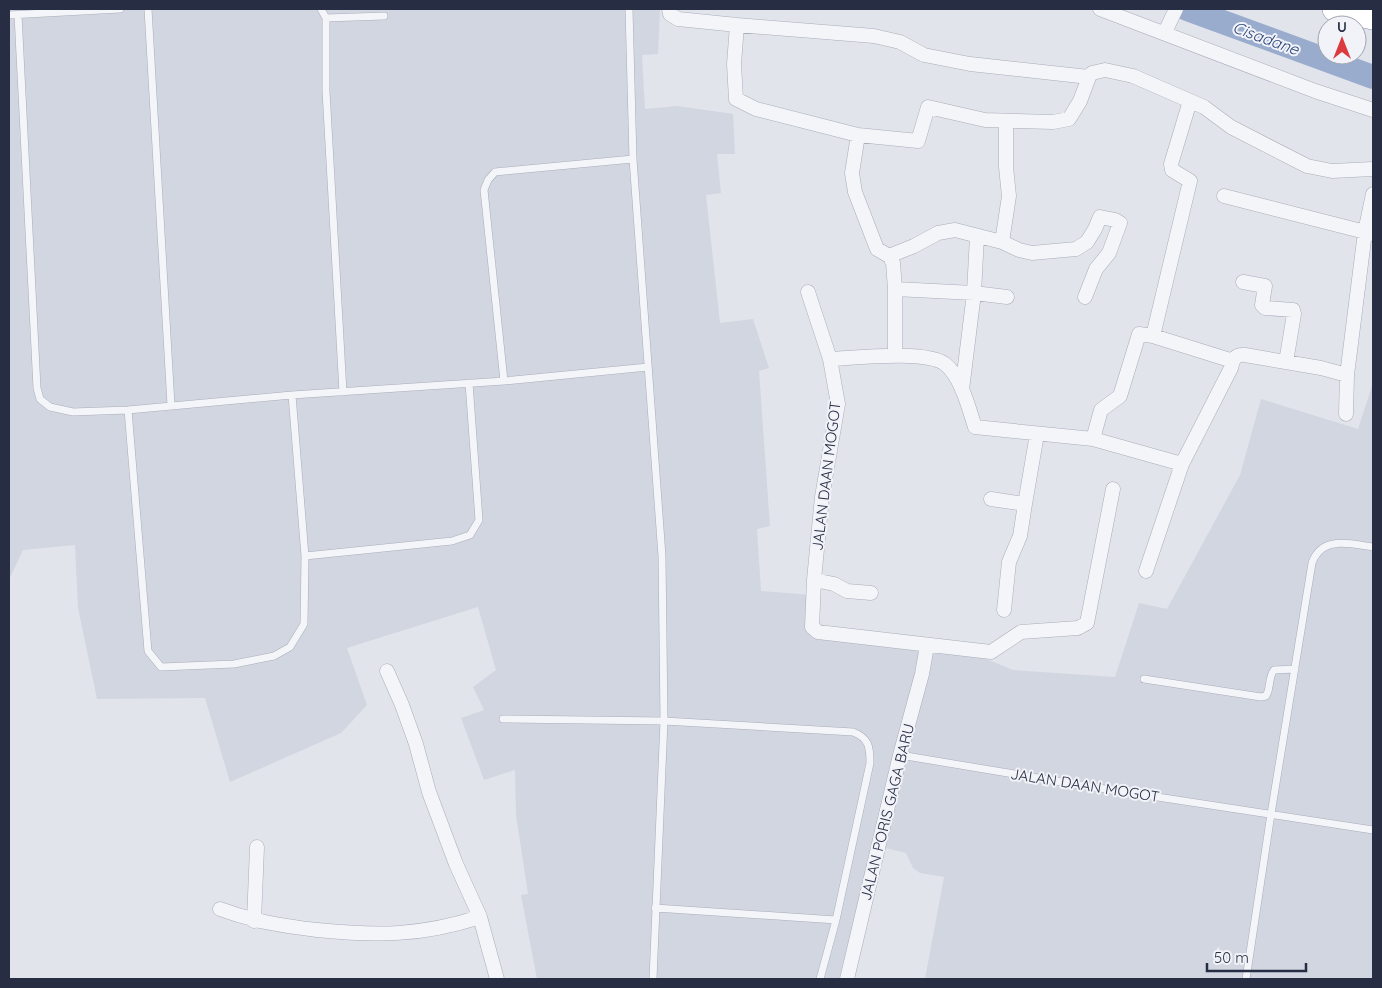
<svg xmlns="http://www.w3.org/2000/svg" width="1382" height="988" viewBox="0 0 1382 988" font-family="Quicksand,sans-serif">
<style>
.built{fill:#d2d6e0}
.lines{fill:none;stroke-linecap:round;stroke-linejoin:round}
.river{stroke:#99acce;stroke-width:24}
.lane-casing{stroke:#a9adb9;stroke-width:8}
.street-casing{stroke:#a9adb9;stroke-width:15}
.highway-casing{stroke:#878ea3;stroke-width:26}
.lane{stroke:#f4f5f9;stroke-width:7}
.street{stroke:#f4f5f9;stroke-width:14}
.highway{stroke:#fff;stroke-width:25}
.labels{text-anchor:middle;dominant-baseline:central;stroke-width:4;stroke-linejoin:round;paint-order:stroke}
.street-label{font-size:15px;fill:#272e44;stroke:#f1f3f8}
.water-label{font-size:16px;font-style:italic;fill:#2d477c;stroke:#f1f3f8}
</style>
<rect width="100%" height="100%" fill="#e1e4eb"/>
<path class="built" d="M 9,9 L 660,9 L 658,54 L 642,55 L 645,109 L 677,106 L 733,114 L 735,154 L 717,154 L 721,193 L 706,195 L 720,323 L 753,319 L 769,368 L 759,371 L 770,526 L 757,529 L 761,591 L 811,595 L 807,629 L 969,652 L 1013,670 L 1115,677 L 1139,603 L 1167,609 L 1240,475 L 1261,399 L 1358,429 L 1373,383 L 1373,979 L 925,979 L 944,877 L 920,873 L 913,868 L 906,853 L 873,845 L 839,979 L 537,979 L 521,895 L 528,894 L 516,815 L 515,770 L 484,780 L 461,718 L 484,710 L 473,687 L 496,670 L 478,607 L 347,648 L 367,705 L 341,733 L 230,782 L 205,698 L 97,699 L 78,608 L 75,545 L 23,550 L 9,580 Z"/>
<g class="lines">
<path class="river" d="M 1187,9 L 1373,77"/>
<defs>
<path id="lane" d="M 148,9 L 171,405
M 321,9 L 326,18 L 384,16
M 629,9 L 633,159 L 662,556 L 664,721 L 653,979
M 9,15 L 120,9
M 18,15 L 37,388 L 40,399 L 50,407 L 73,412 L 128,410 L 292,395 L 504,381 L 648,367
M 326,18 L 326,91 L 343,392
M 504,381 L 484,190 L 488,180 L 495,172 L 633,159
M 128,410 L 148,651 L 161,667 L 234,664 L 274,656 L 290,647 L 304,624 L 305,556 L 292,395
M 305,556 L 452,541 L 470,535 L 479,520 L 469,383
M 1144,679 L 1261,697 L 1266,696 C 1271,688 1268,678 1274,670 L 1295,669
M 503,719 L 664,721 L 853,732 C 869,738 870,747 870,763 L 836,920 L 820,979
M 900,755 L 1092,787 L 1373,830
M 655,908 L 836,920
M 1246,979 L 1271,814 L 1312,563 C 1322,535 1350,544 1373,547"/>
<path id="street" d="M 669,9 L 670,14 L 678,19 L 737,25 L 734,64 L 736,99 L 756,109 L 858,135 L 852,173 L 855,192 L 877,249 L 889,256 L 893,263 L 895,289 L 895,356
M 1100,9 L 1315,91 L 1373,110
M 737,25 L 874,36 L 900,42 L 924,55 L 970,64 L 1089,77
M 1165,32 L 1176,9
M 858,135 L 918,141 L 928,107 L 985,120 L 1053,122 L 1069,119 L 1080,101 L 1089,77 L 1092,73 L 1105,70 L 1133,76 L 1204,107 L 1231,127 L 1307,166 L 1332,171 L 1373,169
M 1224,196 L 1373,234
M 1002,242 L 1009,196 L 1006,167 L 1006,121
M 889,256 L 914,246 L 938,233 L 955,230 L 1002,242 L 1019,250 L 1032,253 L 1076,249 L 1087,242 L 1095,229 L 1100,217 L 1115,220 L 1120,223 L 1109,253 L 1096,269 L 1085,297
M 1243,282 L 1265,286 L 1262,305 L 1265,308 L 1293,310 L 1294,314 L 1286,362
M 895,289 L 974,293 L 1007,297
M 808,292 L 830,359 L 838,404 L 822,497 L 814,580 L 812,627 L 818,632 L 991,652 L 1021,632 L 1078,628 L 1087,623 L 1113,489
M 1153,336 L 1190,181 L 1172,170 L 1171,164 L 1190,101
M 830,359 C 855,358 926,350 945,364 C 961,376 969,409 975,427 L 1093,439 L 1182,464
M 962,390 L 974,293 L 977,236
M 1346,414 L 1347,375 L 1365,232 L 1373,194
M 1093,439 L 1101,410 L 1120,396 L 1139,334 L 1153,336 L 1233,361
M 991,499 L 1025,504 L 1037,434
M 1146,571 L 1182,464 L 1231,368 C 1233,359 1235,354 1245,355 L 1321,368 L 1347,375
M 814,580 L 834,584 L 847,591 L 871,593
M 1004,610 L 1009,562 L 1020,536 L 1025,504
M 387,671 L 402,705 L 416,744 L 429,792 L 456,864 L 480,917
M 220,909 C 252,921 283,926 317,930 C 378,936 421,936 480,917 L 497,979
M 254,921 L 257,847
M 847,979 L 900,755 L 922,674 L 927,646"/>
<path id="highway" d="M 1335,9 L 1373,17"/>
</defs>
<use href="#lane" class="lane-casing"/>
<use href="#street" class="street-casing"/>
<use href="#highway" class="highway-casing"/>
<use href="#lane" class="lane"/>
<use href="#street" class="street"/>
<use href="#highway" class="highway"/>
</g>
<g class="labels">
<g class="street-label">
<text transform="translate(826 476) rotate(-83)">JALAN DAAN MOGOT</text>
<text transform="translate(1085 785) rotate(9)">JALAN DAAN MOGOT</text>
<text transform="translate(887 812) rotate(-76)">JALAN PORIS GAGA BARU</text>
</g>
<g class="water-label">
<text transform="translate(1266 38) rotate(20)">Cisadane</text>
</g>
</g>
<rect width="1382" height="988" fill="none" stroke="#272e44" stroke-width="20"/>
<g transform="translate(1342 40)"><circle r="24" fill="#f1f3f8" stroke="#a0a4b0"/>
<path d="M0-4L9 19L0 12L-9 19Z" fill="#db3b3f"/>
<text y="-8" font-size="14" font-weight="bold" text-anchor="middle" fill="#272e44">U</text>
</g>
<path d="M1207 963v8h99v-8" fill="none" stroke="#272e44" stroke-width="2.5"/>
<text x="1214" y="963" font-size="15" fill="#272e44" stroke="#f1f3f8" stroke-width="4" paint-order="stroke">50 m</text>
</svg>
